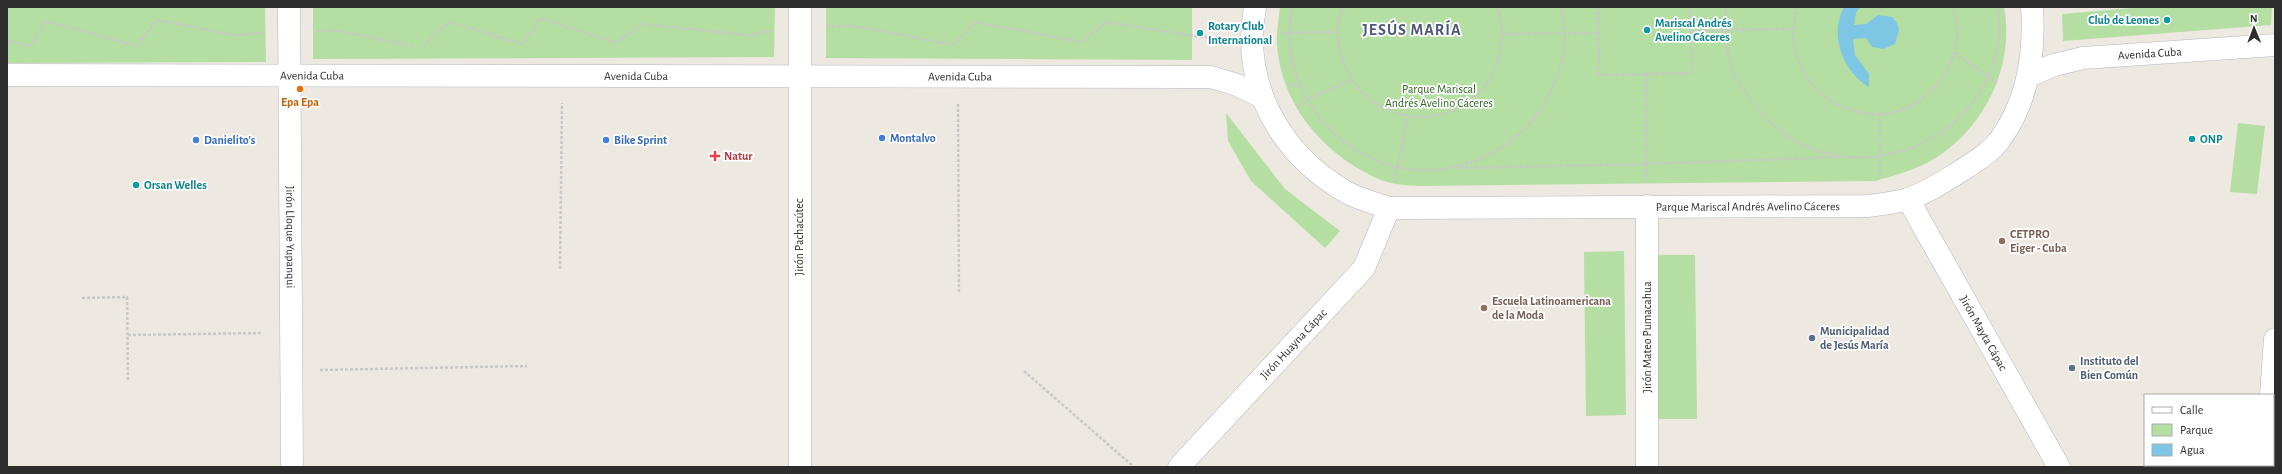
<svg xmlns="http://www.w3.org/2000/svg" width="2282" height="474" viewBox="0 0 2282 474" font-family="'Alegreya Sans',sans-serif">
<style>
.green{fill:#b5dea2}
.water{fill:#7dc7e5}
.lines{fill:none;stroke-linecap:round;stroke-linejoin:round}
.street-casing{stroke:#b4b6bf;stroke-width:23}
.secondary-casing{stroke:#b4b6bf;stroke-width:23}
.path{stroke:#c8c8c8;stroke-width:2.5;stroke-dasharray:3 2;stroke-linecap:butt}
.street{stroke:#fff;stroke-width:22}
.secondary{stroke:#fff;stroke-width:22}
.culture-dot{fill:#0f9aa8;stroke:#fff;stroke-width:1.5}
.food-dot{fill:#e8710a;stroke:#fff;stroke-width:1.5}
.shop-dot{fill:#3f7fe0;stroke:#fff;stroke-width:1.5}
.health-dot{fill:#e0444e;stroke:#fff;stroke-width:1.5}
.education-dot{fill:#8d6e63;stroke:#fff;stroke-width:1.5}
.service-dot{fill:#5c6f8a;stroke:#fff;stroke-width:1.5}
.labels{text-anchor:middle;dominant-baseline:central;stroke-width:3.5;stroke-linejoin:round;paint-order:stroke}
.culture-label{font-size:12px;font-weight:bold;fill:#0d838f;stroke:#fff;text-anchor:start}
.street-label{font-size:12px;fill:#2d2d2d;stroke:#fff}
.park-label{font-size:12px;fill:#2e6521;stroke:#fff}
.food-label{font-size:12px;font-weight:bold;fill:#c56008;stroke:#fff}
.shop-label{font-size:12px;font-weight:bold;fill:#366cbe;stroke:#fff;text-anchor:start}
.health-label{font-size:12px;font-weight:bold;fill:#be3a42;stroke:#fff;text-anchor:start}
.education-label{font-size:12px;font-weight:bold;fill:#785e54;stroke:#fff;text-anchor:start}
.service-label{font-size:12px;font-weight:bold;fill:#4e5e75;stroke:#fff;text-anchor:start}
.district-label{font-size:16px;font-weight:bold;letter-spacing:1px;fill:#50577a;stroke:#fff}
</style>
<rect width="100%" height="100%" fill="#ede8e0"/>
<path class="green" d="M 7,7 L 265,7 L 266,62 L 7,63 Z
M 313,7 L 775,7 L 774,57 L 313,59 Z
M 826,7 L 1192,8 L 1192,60 L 826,58 Z
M 1280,7 L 2004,7 C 2015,64 1986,126 1937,157 C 1919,169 1896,175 1875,181 L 1417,186 C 1405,185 1391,184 1381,180 C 1325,156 1281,106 1277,44 C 1276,32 1279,19 1280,7 Z
M 2144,7 L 2272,7 L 2271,25 L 2063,41 L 2062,14 Z
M 1226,113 L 1285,189 L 1340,231 L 1325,248 L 1251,181 L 1228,141 Z
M 2238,123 L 2265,126 L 2257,194 L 2230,192 Z
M 1624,251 L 1626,415 L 1586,416 L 1584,252 Z
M 1655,255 L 1695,255 L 1697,419 L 1658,419 Z"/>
<path class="water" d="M 1844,7 L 1860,7 L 1856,13 L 1854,25 L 1866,24 L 1878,15 L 1892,17 L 1897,23 L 1899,30 L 1895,44 L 1883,49 L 1872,47 L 1866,38 L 1853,39 L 1855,55 L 1869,74 L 1869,87 C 1843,72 1829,35 1844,7 Z"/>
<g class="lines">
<defs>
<g id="street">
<path id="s1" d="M 289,7 L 292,467"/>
<path d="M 800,7 L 800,467"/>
<path id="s2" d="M 1908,199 L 2059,467"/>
<path id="s3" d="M 1179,467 L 1364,268 L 1389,208"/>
<path d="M 1647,467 L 1647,206"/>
</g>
<g id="secondary">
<path id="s4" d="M 1255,7 C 1241,84 1279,153 1346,192 C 1358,199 1375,203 1389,208 L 1869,206 C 1881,204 1896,203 1908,199 C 1925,194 1943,182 1959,172 C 1973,163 1992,152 2001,138 C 2028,100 2035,52 2032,7"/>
<path id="s5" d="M 7,75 L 1211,77 L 1237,85 L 1260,96"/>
<path id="s6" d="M 2028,76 L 2054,65 L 2083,58 L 2275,45"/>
<path d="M 2271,395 L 2275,339"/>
<path d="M 2268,467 L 2268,465"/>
</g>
</defs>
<use href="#street" class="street-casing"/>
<use href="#secondary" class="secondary-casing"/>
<path class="path" d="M 1292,7 C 1285,44 1293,83 1316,113 C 1355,164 1416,184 1477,160 C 1509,147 1529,130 1546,100 C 1557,80 1565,57 1565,34 C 1565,25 1562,16 1561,7
M 1343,7 C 1335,25 1337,49 1345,66 C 1378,142 1488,130 1500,49 C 1503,35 1502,20 1497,7
M 1598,7 L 1599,75 L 1692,73 L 1690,7
M 1726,7 C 1724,29 1726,54 1735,75 C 1738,82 1744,89 1748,96 C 1818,203 1985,162 2000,34 C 2000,26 1998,16 1998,7
M 1797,7 C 1794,23 1791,39 1796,55 C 1806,91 1844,116 1880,114 C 1924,112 1961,70 1957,25 C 1957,19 1954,13 1952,7
M 827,26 L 855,26 L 954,45 L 975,22 L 1082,42 L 1106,22 L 1201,37 L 1224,37
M 317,31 L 334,30 L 414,46
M 1691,31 L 1793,29
M 1281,33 L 1338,32
M 1503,34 L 1599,33
M 7,41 L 31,46 L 46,21 L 137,46 L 157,20 L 234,35 L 262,33
M 423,46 L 449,22 L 523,44 L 541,18 L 616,43 L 643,24 L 747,35 L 773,31
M 1955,53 L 1997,83
M 1646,74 L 1646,180
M 1289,84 L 1299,87
M 958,104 L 959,292
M 1298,107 L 1306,100 L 1351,80
M 1880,114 L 1880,176
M 1460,168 L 1646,164 L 1839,157
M 1395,181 L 1407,117
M 560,269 L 562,103
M 82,298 L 127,297 L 128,382
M 128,335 L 263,333
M 320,370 L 527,366
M 1024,371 L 1134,467"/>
<use href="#street" class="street"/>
<use href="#secondary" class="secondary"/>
</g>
<g class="culture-dot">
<circle cx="2167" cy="20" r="4"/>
<circle cx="1647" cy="30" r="4"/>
<circle cx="1200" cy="33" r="4"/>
<circle cx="2192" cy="139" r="4"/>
<circle cx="136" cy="185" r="4"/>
</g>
<circle class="food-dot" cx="300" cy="89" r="4"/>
<g class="shop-dot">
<circle cx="882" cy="138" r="4"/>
<circle cx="196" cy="140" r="4"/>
<circle cx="606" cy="140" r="4"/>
</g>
<path class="health-dot" d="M713 150h4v4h4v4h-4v4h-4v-4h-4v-4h4z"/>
<g class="education-dot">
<circle cx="2002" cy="241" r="4"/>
<circle cx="1484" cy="308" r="4"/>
</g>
<g class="service-dot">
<circle cx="1812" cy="338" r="4"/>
<circle cx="2072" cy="368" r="4"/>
</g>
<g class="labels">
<g class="culture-label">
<text x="2159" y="20" text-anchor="end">Club de Leones</text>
<text x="1655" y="23">Mariscal Andrés<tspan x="1655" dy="14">Avelino Cáceres</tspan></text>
<text x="1208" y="26">Rotary Club<tspan x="1208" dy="14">International</tspan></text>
<text x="2200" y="139">ONP</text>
<text x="144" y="185">Orsan Welles</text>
</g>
<g class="street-label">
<text stroke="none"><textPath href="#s6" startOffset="125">Avenida Cuba</textPath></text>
<text stroke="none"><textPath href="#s5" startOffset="305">Avenida Cuba</textPath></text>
<text stroke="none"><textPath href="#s5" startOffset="629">Avenida Cuba</textPath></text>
<text stroke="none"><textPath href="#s5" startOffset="953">Avenida Cuba</textPath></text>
<text stroke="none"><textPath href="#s4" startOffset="625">Parque Mariscal Andrés Avelino Cáceres</textPath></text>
<text stroke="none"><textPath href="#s1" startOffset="230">Jirón Lloque Yupanqui</textPath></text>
<text transform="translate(799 237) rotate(-90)">Jirón Pachacútec</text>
<text stroke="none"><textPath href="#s2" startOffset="154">Jirón Mayta Cápac</textPath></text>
<text transform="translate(1647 337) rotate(-90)">Jirón Mateo Pumacahua</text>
<text stroke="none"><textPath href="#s3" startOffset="168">Jirón Huayna Cápac</textPath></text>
</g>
<g class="park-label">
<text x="1439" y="89">Parque Mariscal<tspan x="1439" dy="14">Andrés Avelino Cáceres</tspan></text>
</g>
<g class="food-label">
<text x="300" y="102">Epa Epa</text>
</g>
<g class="shop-label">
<text x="890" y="138">Montalvo</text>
<text x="204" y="140">Danielito's</text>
<text x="614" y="140">Bike Sprint</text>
</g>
<g class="health-label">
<text x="724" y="156">Natur</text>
</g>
<g class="education-label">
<text x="2010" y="234">CETPRO<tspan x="2010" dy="14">Eiger - Cuba</tspan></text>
<text x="1492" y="301">Escuela Latinoamericana<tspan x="1492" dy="14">de la Moda</tspan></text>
</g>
<g class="service-label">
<text x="1820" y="331">Municipalidad<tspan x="1820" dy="14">de Jesús María</tspan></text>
<text x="2080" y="361">Instituto del<tspan x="2080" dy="14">Bien Común</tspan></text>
</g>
<g class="district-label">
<text x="1412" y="30">JESÚS MARÍA</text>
</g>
</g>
<rect width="2282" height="474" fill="none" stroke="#2d2d2d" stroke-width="16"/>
<rect x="2144" y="394" width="130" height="72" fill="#ffffff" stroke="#ababab"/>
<rect x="2152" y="407" width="20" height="6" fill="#ffffff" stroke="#ababab"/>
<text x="2180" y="414" font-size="12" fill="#2d2d2d">Calle</text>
<rect x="2152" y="424" width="20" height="12" fill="#b5dea2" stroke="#ababab"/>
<text x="2180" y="434" font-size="12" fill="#2d2d2d">Parque</text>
<rect x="2152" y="444" width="20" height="12" fill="#7dc7e5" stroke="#ababab"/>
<text x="2180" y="454" font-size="12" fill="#2d2d2d">Agua</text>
<g transform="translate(2254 28) rotate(359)" stroke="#ffffff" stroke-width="3" paint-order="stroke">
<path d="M0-3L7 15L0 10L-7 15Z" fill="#2d2d2d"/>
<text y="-6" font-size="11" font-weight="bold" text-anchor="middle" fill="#2d2d2d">N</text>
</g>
</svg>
